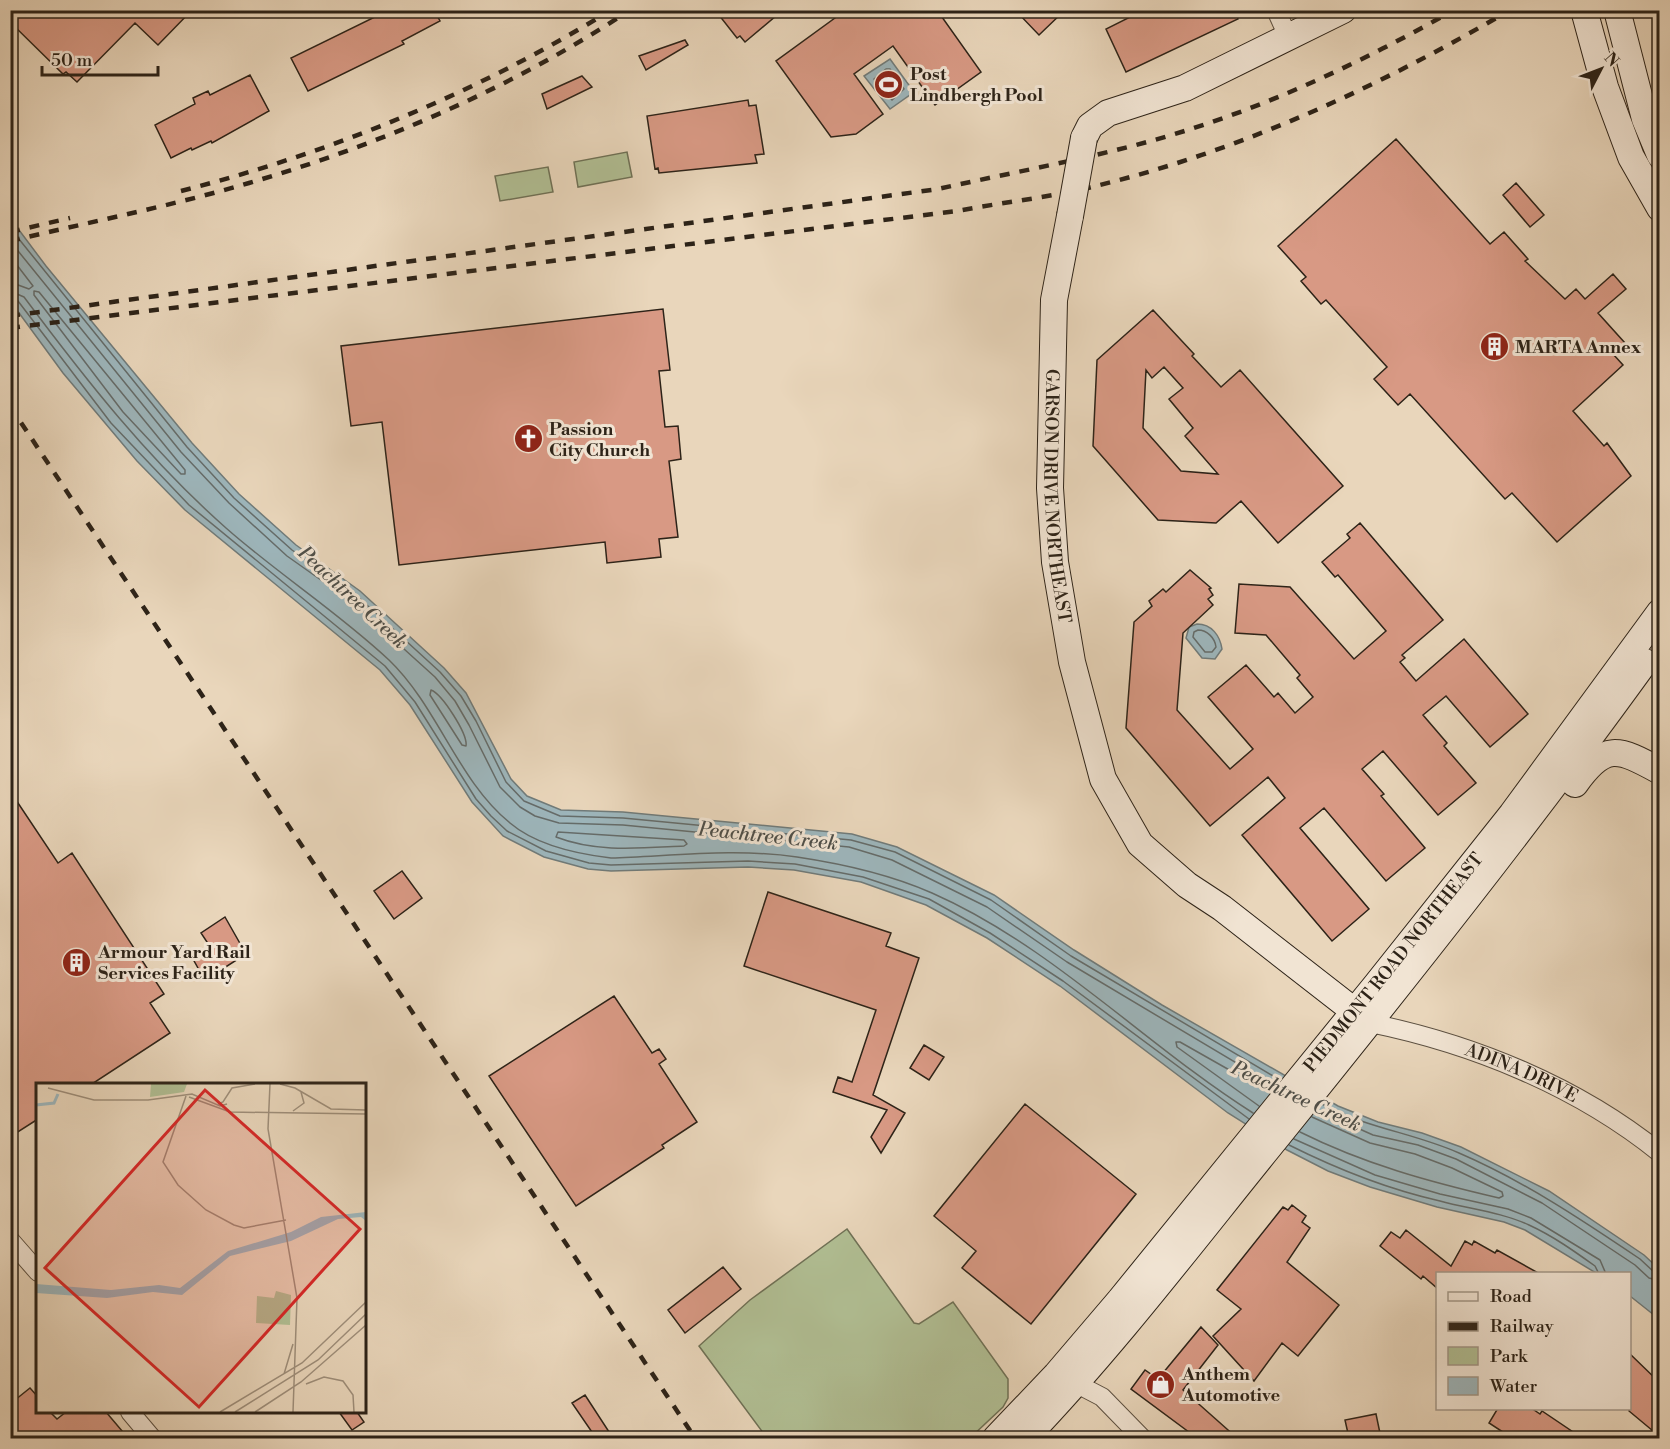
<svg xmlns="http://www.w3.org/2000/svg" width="1670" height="1449" viewBox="0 0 1670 1449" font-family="'Libre Bodoni',serif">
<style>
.green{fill:#b1bf94;stroke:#6f7156;stroke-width:1.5}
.water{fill:#9db6bc;stroke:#707b7a;stroke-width:1.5}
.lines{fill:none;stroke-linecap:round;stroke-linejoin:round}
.shore{stroke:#656c6a;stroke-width:1.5}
.building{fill:#d89984;stroke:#2d2318;stroke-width:1.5;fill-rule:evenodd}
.street-casing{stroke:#5c5041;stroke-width:20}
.secondary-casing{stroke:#2d2318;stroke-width:28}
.street{stroke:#f1e4d3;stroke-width:18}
.secondary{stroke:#f1e4d3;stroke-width:26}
.rail{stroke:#2d2318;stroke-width:4.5;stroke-dasharray:10 10;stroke-linecap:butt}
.secondary-bridge-casing{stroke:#2d2318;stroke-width:28;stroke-linecap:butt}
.secondary-bridge{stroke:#f1e4d3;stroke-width:26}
.labels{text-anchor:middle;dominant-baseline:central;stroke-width:6;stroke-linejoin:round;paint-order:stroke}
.poi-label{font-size:18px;font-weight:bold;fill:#2d2318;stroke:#f1e4d3;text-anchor:start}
.street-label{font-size:18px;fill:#2d2318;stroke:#f1e4d3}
.water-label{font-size:20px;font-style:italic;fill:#4f4f49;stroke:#f1e4d3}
.inset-river{fill:none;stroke:#9db6bc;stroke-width:3}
.inset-road{fill:none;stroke:#9e8e7a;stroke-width:1.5}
.view{fill:#d62828;fill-opacity:0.15;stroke:#d62828;stroke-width:3}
.inset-edge{fill:none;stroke:#2d2318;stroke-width:3}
</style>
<rect width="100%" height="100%" fill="#e9d6bb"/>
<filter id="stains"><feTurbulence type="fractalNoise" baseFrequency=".00333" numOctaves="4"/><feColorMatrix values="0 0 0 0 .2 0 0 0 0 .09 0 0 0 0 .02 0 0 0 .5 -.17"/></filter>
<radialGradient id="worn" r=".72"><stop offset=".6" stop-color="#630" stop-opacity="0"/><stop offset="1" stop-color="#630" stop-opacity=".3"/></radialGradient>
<path class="green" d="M 627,152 L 632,177 L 578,187 L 574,162 Z
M 548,167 L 553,192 L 500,201 L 495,176 Z
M 847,1229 L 914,1323 L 919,1324 L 953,1302 L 1008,1379 L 1008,1398 L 1003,1407 L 970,1438 L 767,1438 L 699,1346 L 750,1300 Z"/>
<path class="water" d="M 890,59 L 914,92 L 890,109 L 864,76 Z
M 10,218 L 46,266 L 192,443 L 239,494 L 296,545 L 360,591 L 444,668 L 466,693 L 511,779 L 527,796 L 561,810 L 623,812 L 852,834 L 897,847 L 994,895 L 1074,950 L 1162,1005 L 1338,1106 L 1378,1122 L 1422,1133 L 1461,1147 L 1549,1191 L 1644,1255 L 1659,1269 L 1659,1319 L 1630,1296 L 1630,1274 L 1596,1273 L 1525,1230 L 1504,1222 L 1437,1207 L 1370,1187 L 1328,1171 L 1287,1150 L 1228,1113 L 1060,986 L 987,938 L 926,905 L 861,882 L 794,870 L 748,867 L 611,871 L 588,869 L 544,857 L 503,836 L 472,802 L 410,705 L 380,670 L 185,510 L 137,461 L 63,373 L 11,302 Z
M 1197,624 C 1212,624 1220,636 1222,649 L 1215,659 L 1202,658 L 1186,638 L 1189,627 Z"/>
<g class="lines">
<path class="shore" d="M 886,69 L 890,69 L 904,89 L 892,100 L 874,79 Z
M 10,228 L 187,447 L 234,498 L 292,550 L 357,596 L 440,672 L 461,696 L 476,721 L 506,782 L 524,801 L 560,816 L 623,818 L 851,840 L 895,852 L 991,900 L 1071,956 L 1280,1080
M 10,241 L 181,452 L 229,503 L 287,556 L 352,602 L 435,677 L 455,701 L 469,725 L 500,787 L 520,807 L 535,816 L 559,823 L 623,825 L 849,847 L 892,860 L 987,907 L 1067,962 L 1275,1086
M 10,256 L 33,286 L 29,289 L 10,282
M 10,291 L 24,297 C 86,380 148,459 226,528 C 278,574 338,612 389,660 C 438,707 458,781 510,823 C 537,846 577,854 611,858 C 672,856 737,848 797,857 C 844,864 889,874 932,893 C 1052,946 1144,1044 1253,1113
M 34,291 L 39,292 L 185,470 L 185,474 L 181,474 L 123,412 L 34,295 Z
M 10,299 L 18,301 L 111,423 L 189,505 L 385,666 L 415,702 L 476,799 L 491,816 L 507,831 L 546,851 L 589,863 L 611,865 L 748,861 L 795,864 L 863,877 L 929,899 L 990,933 L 1063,981 L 1249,1119
M 1198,630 C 1207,630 1215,638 1216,647 L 1212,652 L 1205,652 L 1193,637 L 1194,632 Z
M 431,690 C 442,694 468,734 466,746 L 462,745 L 430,695 Z
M 558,832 L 684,840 L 687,844 L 684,846 C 641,848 597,853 556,837 Z
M 1322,1104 C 1366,1128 1414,1133 1459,1153 C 1524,1181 1582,1220 1640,1259 L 1654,1272 L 1660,1273
M 1259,1106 L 1177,1047 L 1176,1042 L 1180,1042 L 1270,1093
M 1317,1110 L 1373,1135 L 1418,1145 L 1456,1159 L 1542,1203 L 1635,1265 L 1649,1278 L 1660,1281
M 1300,1132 C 1364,1164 1430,1182 1499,1198 L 1503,1196 L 1502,1192 L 1452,1168 L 1415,1154 L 1370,1143 L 1312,1117
M 1294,1139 L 1375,1175 L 1440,1194 L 1508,1209 L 1531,1218 L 1600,1260 L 1606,1274
M 1289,1145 C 1337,1169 1387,1189 1440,1201 C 1469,1209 1501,1212 1529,1225 C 1553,1236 1574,1251 1595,1266 L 1599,1274"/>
</g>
<path class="building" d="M 10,10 L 192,10 L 158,45 L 135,23 L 77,82 L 66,72 L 63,74 L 10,22 Z
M 389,10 L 434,10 L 440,21 L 402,41 L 404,44 L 308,91 L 291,58 Z
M 715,10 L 783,10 L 745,42 L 740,36 L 737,38 Z
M 846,10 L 937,10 L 981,72 L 935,105 L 893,46 L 854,74 L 883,114 L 856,134 L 831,137 L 776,61 Z
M 1015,10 L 1065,10 L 1039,35 Z
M 1144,10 L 1234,10 L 1238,19 L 1126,72 L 1106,29 Z
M 685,40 L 688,45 L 646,70 L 639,56 Z
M 250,75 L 269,111 L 212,143 L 211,141 L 192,150 L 191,148 L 171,158 L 155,125 L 195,104 L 193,98 L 208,91 L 210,95 Z
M 582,76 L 592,87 L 547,109 L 542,94 Z
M 748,100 L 749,106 L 756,105 L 764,154 L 755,155 L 757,163 L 659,173 L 658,168 L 655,169 L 647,116 Z
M 1396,139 L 1490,244 L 1504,232 L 1528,259 L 1525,261 L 1565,299 L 1576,289 L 1585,299 L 1613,274 L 1626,289 L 1598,313 L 1625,343 L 1613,354 L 1623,365 L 1573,411 L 1604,446 L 1607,443 L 1631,476 L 1557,542 L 1512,493 L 1505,499 L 1410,394 L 1398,405 L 1374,379 L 1387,367 L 1326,300 L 1321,304 L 1301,281 L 1306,277 L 1278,246 Z
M 1516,183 L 1544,215 L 1530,227 L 1503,195 Z
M 663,309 L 670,370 L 659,371 L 665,427 L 678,426 L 681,459 L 669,461 L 678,537 L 659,539 L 661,557 L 607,563 L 605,542 L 399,565 L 382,422 L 351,426 L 341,346 Z
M 1153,310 L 1194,354 L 1192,356 L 1221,387 L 1240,370 L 1343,486 L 1278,543 L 1241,501 L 1216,523 L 1158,520 L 1093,446 L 1097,360 ZM 1164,367 L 1183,388 L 1169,399 L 1193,428 L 1185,436 L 1218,474 L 1181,471 L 1143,428 L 1146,370 L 1152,378 Z
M 1360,523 L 1443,620 L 1402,655 L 1405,658 L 1400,662 L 1416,681 L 1464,639 L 1528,714 L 1490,747 L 1446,696 L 1423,715 L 1447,743 L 1444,746 L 1476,783 L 1438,815 L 1383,751 L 1362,769 L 1384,794 L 1381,796 L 1425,848 L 1386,881 L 1324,808 L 1300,828 L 1369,909 L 1332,941 L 1242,835 L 1285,798 L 1268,777 L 1210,826 L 1126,728 L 1134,622 L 1152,606 L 1149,601 L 1163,589 L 1166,592 L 1190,570 L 1211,588 L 1209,589 L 1213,595 L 1208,599 L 1213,605 L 1183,633 L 1177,710 L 1230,769 L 1253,749 L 1208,697 L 1246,665 L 1274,697 L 1278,693 L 1295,713 L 1313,697 L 1297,678 L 1300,675 L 1266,635 L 1235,633 L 1239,584 L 1290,587 L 1354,659 L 1386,631 L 1338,575 L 1335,577 L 1322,562 L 1350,538 L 1347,534 Z
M 10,791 L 58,863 L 72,853 L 164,994 L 150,1003 L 170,1033 L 92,1084 L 38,1084 L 38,1119 L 10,1137 Z
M 402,871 L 422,898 L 394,919 L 374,891 Z
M 768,892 L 891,933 L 886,946 L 919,958 L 873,1095 L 905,1113 L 881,1153 L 871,1137 L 887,1110 L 833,1092 L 838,1077 L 852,1082 L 876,1010 L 744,966 Z
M 225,917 L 246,954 L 221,970 L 219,967 L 203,977 L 193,959 L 211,948 L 201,933 Z
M 614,996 L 652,1053 L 659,1049 L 666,1059 L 659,1064 L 697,1122 L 662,1145 L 664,1148 L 576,1206 L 489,1076 Z
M 924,1045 L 944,1057 L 929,1080 L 910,1068 Z
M 1025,1104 L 1136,1194 L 1031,1324 L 962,1268 L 976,1251 L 934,1216 Z
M 1292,1205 L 1306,1216 L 1302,1222 L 1310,1228 L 1287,1262 L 1339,1305 L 1298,1356 L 1282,1343 L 1254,1381 L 1213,1336 L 1241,1309 L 1217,1290 L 1283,1207 L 1288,1210 Z
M 1406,1230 L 1451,1266 L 1465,1241 L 1472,1245 L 1474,1241 L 1495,1253 L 1497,1250 L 1540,1274 L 1437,1274 L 1437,1288 L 1423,1276 L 1421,1279 L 1380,1246 L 1391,1232 L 1400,1238 Z
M 723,1267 L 741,1289 L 685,1333 L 668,1310 Z
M 1201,1327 L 1218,1345 L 1183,1390 L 1237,1438 L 1197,1438 L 1131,1389 L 1145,1370 L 1158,1379 Z
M 1629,1353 L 1659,1382 L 1659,1436 L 1629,1411 Z
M 30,1388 L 38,1397 L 38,1412 L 50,1412 L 57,1419 L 66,1412 L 106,1412 L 128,1438 L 10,1438 L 10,1404 Z
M 585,1395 L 613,1438 L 596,1438 L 572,1403 Z
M 1498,1408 L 1531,1408 L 1540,1414 L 1542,1411 L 1582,1438 L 1512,1438 L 1489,1423 Z
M 339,1412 L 357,1412 L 364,1422 L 352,1430 Z
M 1376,1414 L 1381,1438 L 1349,1438 L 1345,1420 Z"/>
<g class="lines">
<defs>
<g id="street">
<path d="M 1276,10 L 1289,39"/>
<path id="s1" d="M 1370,1023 C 1473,1044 1577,1086 1660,1153"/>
<path d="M 10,1240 L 38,1272"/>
<path d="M 1077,1384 L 1102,1397 L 1142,1438"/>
<path d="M 130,1412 L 152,1438"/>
</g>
<g id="secondary">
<path d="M 1584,10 L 1605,87 L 1631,157 L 1660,208"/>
<path d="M 1617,10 L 1645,119 L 1660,155"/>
<path d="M 1084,138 L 1090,126 L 1108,113 L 1185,88 L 1343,10"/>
<path id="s2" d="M 1070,216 L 1054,300 L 1050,488 L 1055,562 L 1072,662 L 1103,779 L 1140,844 L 1187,885 L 1222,908 L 1367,1021"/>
<path d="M 1575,784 C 1605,742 1618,748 1660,771"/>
<path id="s3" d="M 996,1438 L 1056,1375 L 1120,1300 L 1376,985 L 1512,814 L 1660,612"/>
<path d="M 1025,1438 C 1116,1343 1195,1238 1278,1136 C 1404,980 1528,824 1645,662"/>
</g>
</defs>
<use href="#street" class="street-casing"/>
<use href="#secondary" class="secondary-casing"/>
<use href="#street" class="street"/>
<use href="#secondary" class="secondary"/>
<path class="rail" d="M 181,191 C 333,152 477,93 611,10
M 10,232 L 70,218
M 10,241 C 90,222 171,206 249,183 C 382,144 514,87 630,10
M 10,316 L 938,189 C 1023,170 1111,155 1194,128 C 1284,99 1371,57 1454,10
M 10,328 L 957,211 C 1004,202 1054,197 1100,185 C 1245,149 1382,85 1510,10
M 10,406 L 695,1438"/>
<defs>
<path id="secondary-bridge" d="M 1070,216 L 1084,138"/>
</defs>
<use href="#secondary-bridge" class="secondary-bridge-casing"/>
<use href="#secondary-bridge" class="secondary-bridge"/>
</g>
<defs>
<symbol id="stadium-disc" viewBox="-11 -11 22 22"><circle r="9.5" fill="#8f2418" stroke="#f1e4d3"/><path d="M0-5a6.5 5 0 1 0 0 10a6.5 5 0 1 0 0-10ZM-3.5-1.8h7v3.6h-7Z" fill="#fff"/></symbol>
<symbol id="building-disc" viewBox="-11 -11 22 22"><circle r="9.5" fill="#8f2418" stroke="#f1e4d3"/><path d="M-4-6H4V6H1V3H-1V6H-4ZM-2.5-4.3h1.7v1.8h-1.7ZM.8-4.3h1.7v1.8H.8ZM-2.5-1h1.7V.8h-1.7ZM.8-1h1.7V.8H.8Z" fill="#fff"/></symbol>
<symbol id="church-disc" viewBox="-11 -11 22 22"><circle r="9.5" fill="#8f2418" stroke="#f1e4d3"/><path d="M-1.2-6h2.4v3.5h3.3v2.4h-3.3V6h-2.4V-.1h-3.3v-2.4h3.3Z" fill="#fff"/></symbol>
<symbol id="shop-disc" viewBox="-11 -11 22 22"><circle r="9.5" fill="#8f2418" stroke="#f1e4d3"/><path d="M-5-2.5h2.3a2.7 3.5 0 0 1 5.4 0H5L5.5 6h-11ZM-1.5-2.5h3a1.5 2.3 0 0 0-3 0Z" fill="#fff"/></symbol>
</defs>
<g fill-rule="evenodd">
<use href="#stadium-disc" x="872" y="68" width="33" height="33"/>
<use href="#building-disc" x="1478" y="330" width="33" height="33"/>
<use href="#church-disc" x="512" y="422" width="33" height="33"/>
<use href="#building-disc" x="60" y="946" width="33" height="33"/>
<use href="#shop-disc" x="1144" y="1368" width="33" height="33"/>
</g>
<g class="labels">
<g class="poi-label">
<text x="910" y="74">Post<tspan x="910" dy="21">Lindbergh Pool</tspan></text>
<text x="1515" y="347">MARTA Annex</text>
<text x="549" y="429">Passion<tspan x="549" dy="21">City Church</tspan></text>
<text x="98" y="952">Armour Yard Rail<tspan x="98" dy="21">Services Facility</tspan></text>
<text x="1182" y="1374">Anthem<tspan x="1182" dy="21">Automotive</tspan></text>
</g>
<g class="street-label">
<text stroke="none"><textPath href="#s2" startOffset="282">GARSON DRIVE NORTHEAST</textPath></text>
<text stroke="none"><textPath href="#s3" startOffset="620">PIEDMONT ROAD NORTHEAST</textPath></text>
<text stroke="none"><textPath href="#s1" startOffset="160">ADINA DRIVE</textPath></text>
</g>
<g class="water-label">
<text transform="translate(352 598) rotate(43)">Peachtree Creek</text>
<text transform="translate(768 837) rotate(6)">Peachtree Creek</text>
<text transform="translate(1296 1097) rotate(25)">Peachtree Creek</text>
</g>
</g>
<g transform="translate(36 1083)">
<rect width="330" height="330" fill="#e9d6bb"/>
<path d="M 115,1 L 151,1 L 148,9 L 114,14 ZM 240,208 L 255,212 L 254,242 L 220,240 L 221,213 L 238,215 Z" fill="#b1bf94"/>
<path d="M 330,129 L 330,138 L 325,134 L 302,136 L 255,158 L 194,173 L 146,212 L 117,209 L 71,215 L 0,210 L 0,201 L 75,207 L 123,202 L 144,205 L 192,168 L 255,149 L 285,134 Z" fill="#9db6bc"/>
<path class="inset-river" d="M 0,22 L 18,20 L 22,11"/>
<path class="inset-road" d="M 234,1 L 232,46 L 261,215 L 257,329M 244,1 L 259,5 L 295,26 L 330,27M 12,5 L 58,17 L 112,17 L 156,11 L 184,23 L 191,21M 150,13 L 127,79 L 142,102 L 170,127 L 198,142 L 208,145 L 250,137M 153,14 L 194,29 L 330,31M 182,21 L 187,19 L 196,5 L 219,1M 257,28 L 268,20 L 265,9M 248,291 L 257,261M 270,301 L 288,294 L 307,298 L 317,312 L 318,329M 184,329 L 266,280 L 330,219M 199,329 L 282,277 L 330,231M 219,329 L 265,299 L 330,242"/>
<path class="view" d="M 169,7 L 324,146 L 163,324 L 9,185 Z"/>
<rect width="330" height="330" class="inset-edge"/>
</g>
<rect width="1670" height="1449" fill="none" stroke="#e9d6bb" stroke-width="36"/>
<rect x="12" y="12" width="1646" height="1425" fill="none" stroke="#2d2318" stroke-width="3"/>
<rect x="18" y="18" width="1634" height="1413" fill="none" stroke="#2d2318" stroke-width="1.5"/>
<rect x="1436" y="1272" width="195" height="138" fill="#f1e4d3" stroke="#a39788" stroke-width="1.5"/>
<rect x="1448" y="1292" width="30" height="9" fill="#f1e4d3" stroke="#a39788" stroke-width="1.5"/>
<text x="1490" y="1302" font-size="18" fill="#2d2318">Road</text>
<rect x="1448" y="1322" width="30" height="9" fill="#2d2318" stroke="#a39788" stroke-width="1.5"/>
<text x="1490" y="1332" font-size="18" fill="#2d2318">Railway</text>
<rect x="1448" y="1347" width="30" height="18" fill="#b1bf94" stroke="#a39788" stroke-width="1.5"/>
<text x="1490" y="1362" font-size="18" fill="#2d2318">Park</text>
<rect x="1448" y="1377" width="30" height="18" fill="#9db6bc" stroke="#a39788" stroke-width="1.5"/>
<text x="1490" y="1392" font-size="18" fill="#2d2318">Water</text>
<g transform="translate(1601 69) rotate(48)" stroke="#f1e4d3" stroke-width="4.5" paint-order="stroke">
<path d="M0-4.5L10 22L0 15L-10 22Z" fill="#2d2318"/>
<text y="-9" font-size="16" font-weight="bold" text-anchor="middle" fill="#2d2318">N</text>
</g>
<path d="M42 66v9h116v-9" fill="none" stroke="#2d2318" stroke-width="3"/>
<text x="51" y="66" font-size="18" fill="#2d2318" stroke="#f1e4d3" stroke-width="4.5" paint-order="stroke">50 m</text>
<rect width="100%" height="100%" filter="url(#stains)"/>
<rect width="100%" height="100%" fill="url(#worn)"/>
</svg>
